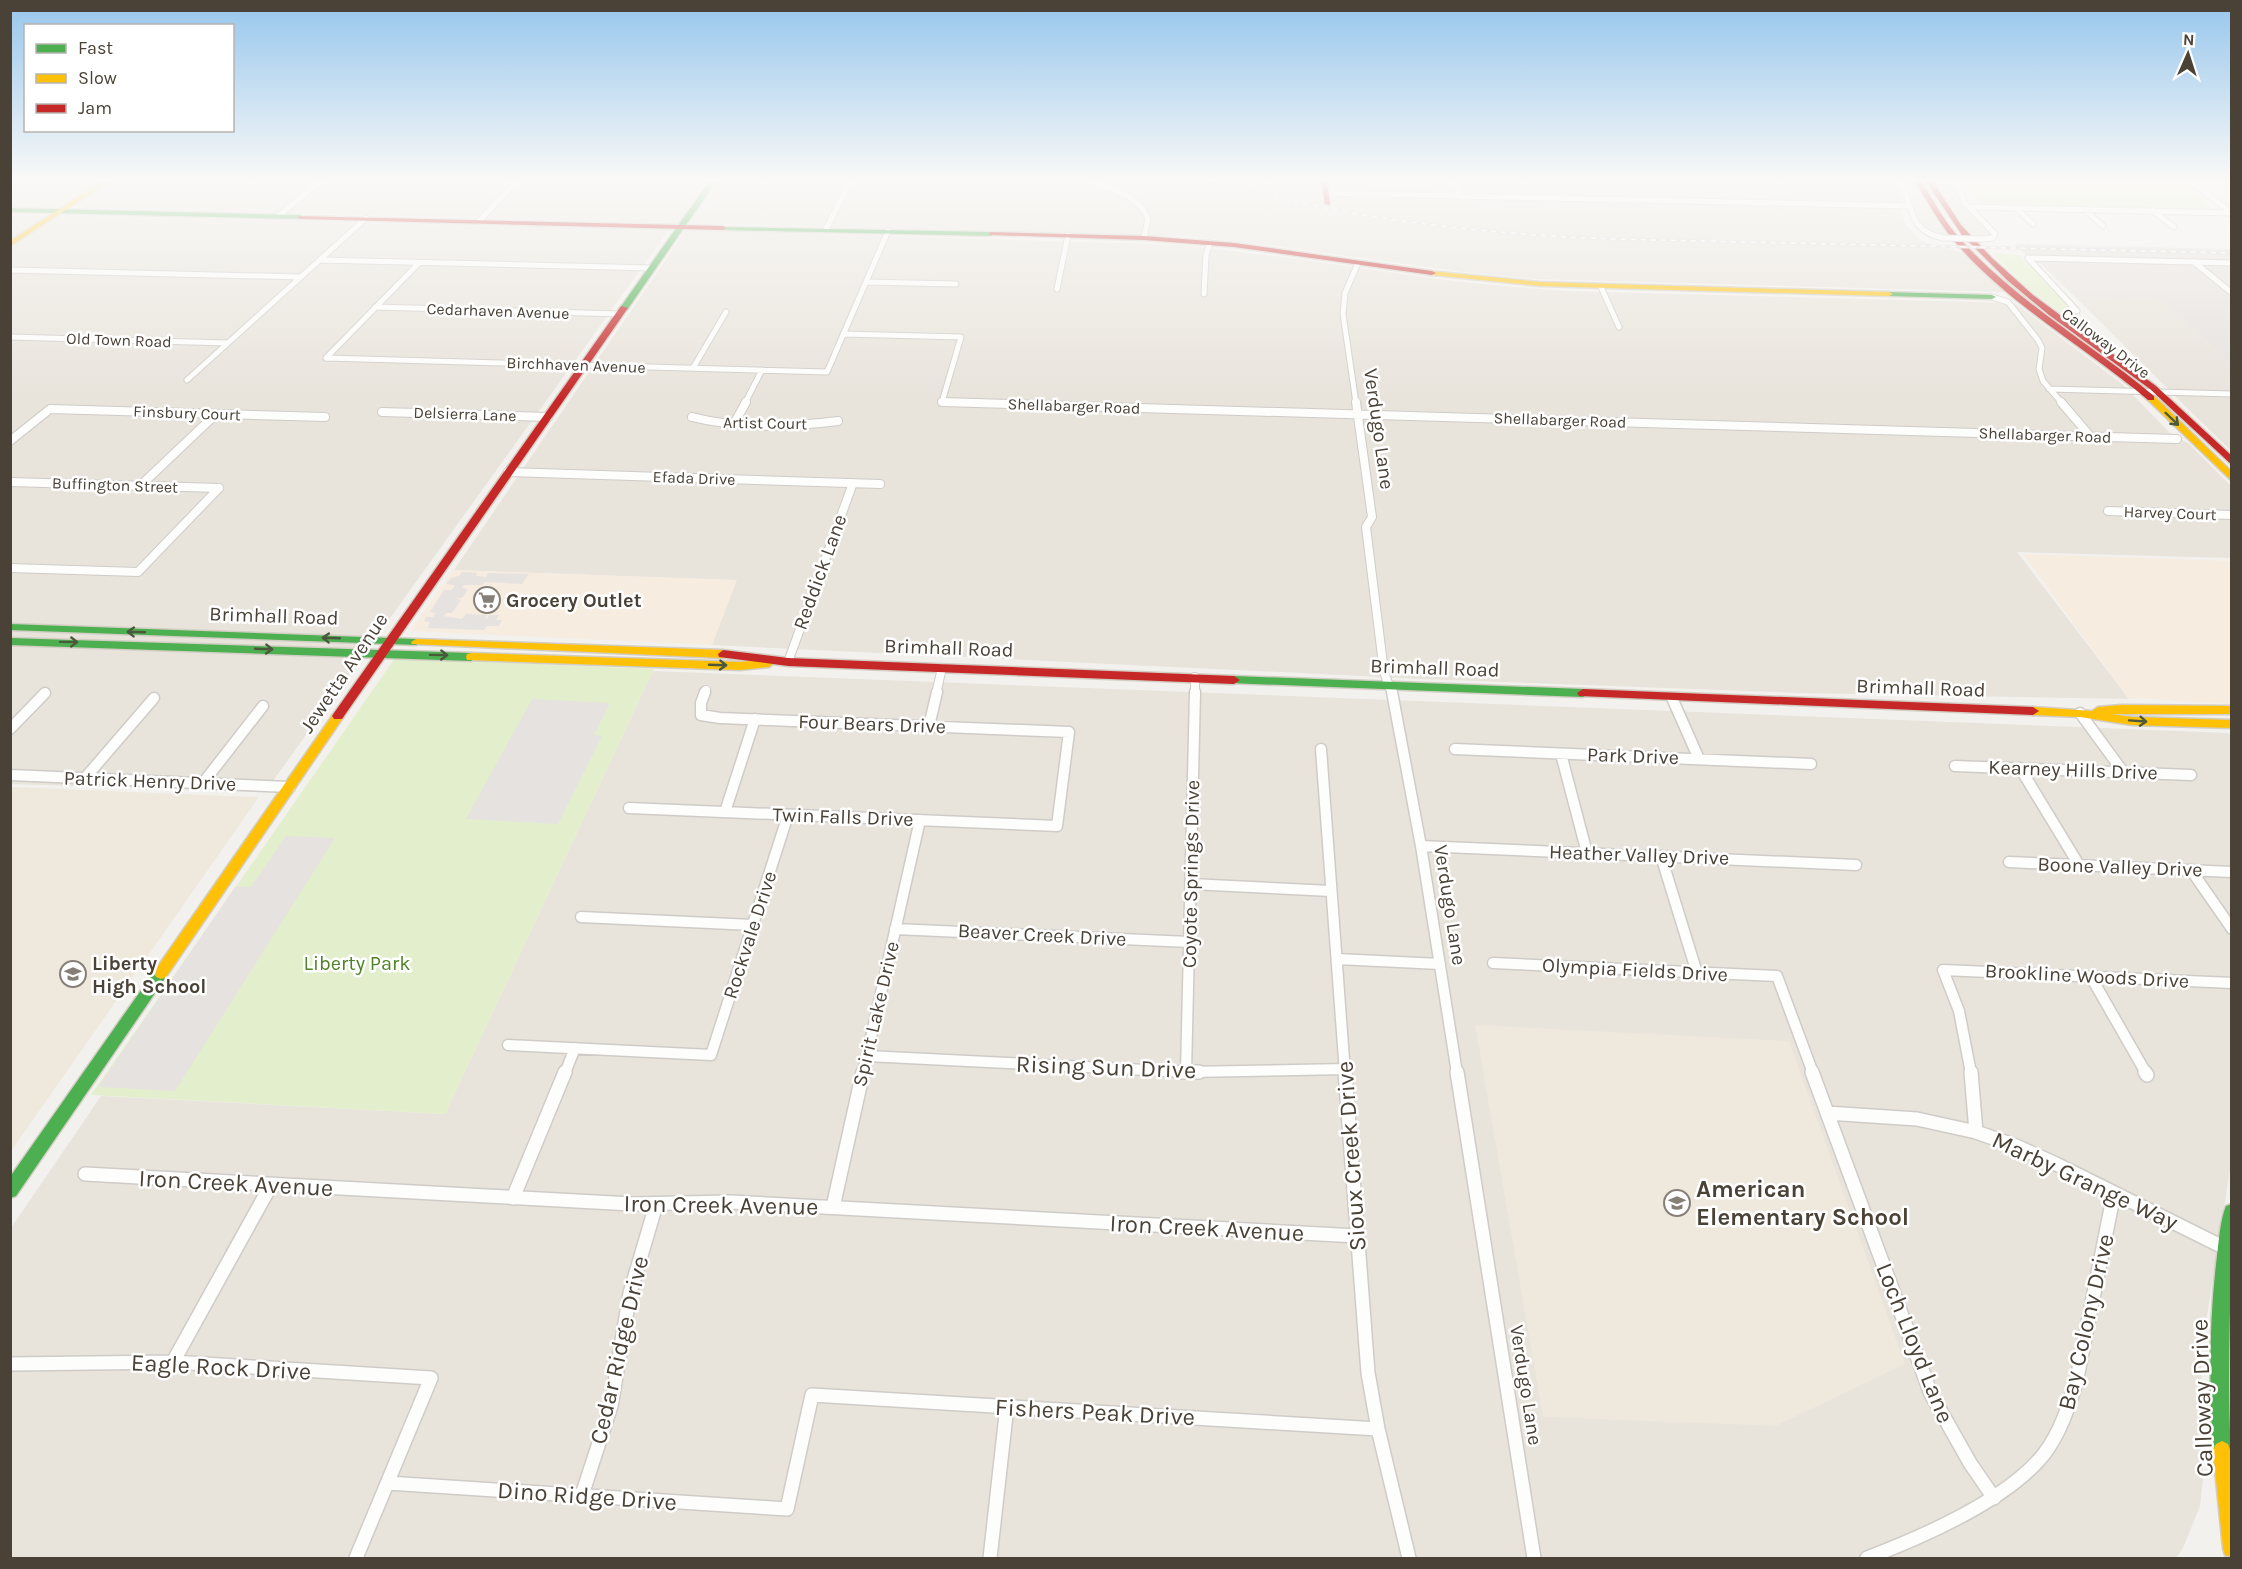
<svg xmlns="http://www.w3.org/2000/svg" width="2242" height="1569" viewBox="0 0 2242 1569" font-family="Karla,sans-serif">
<style>
.residential{fill:#e8e3db}
.commercial{fill:#f6ece0}
.industrial{fill:#e6e1dd}
.education{fill:#eee8dd}
.green{fill:#e3efcc}
.parking{fill:#e5e2df}
.lines{fill:none;stroke-linecap:round;stroke-linejoin:round}
.street-far3-casing{stroke:#cfccc8;stroke-width:7}
.street-far2-casing{stroke:#cfccc8;stroke-width:10}
.street-far1-casing{stroke:#cfccc8;stroke-width:13}
.street-casing{stroke:#cfccc8;stroke-width:16}
.fast-casing{stroke:#d3cec4;stroke-width:3}
.slow-casing{stroke:#d3cec4;stroke-width:3}
.jam-casing{stroke:#d3cec4;stroke-width:3}
.street-far3{stroke:#fdfdfc;stroke-width:5}
.street-far2{stroke:#fdfdfc;stroke-width:8}
.street-far1{stroke:#fdfdfc;stroke-width:10}
.street{stroke:#fdfdfc;stroke-width:13}
.fast{fill:#4caf50;fill-rule:evenodd}
.slow{fill:#ffc107;fill-rule:evenodd}
.jam{fill:#c62828;fill-rule:evenodd}
.rail-casing{stroke:#dadada;stroke-width:3}
.rail{stroke:#fff;stroke-width:1.5;stroke-dasharray:5;stroke-linecap:butt}
.street-bridge-casing{stroke:#cfccc8;stroke-width:7;stroke-linecap:butt}
.street-bridge{stroke:#fdfdfc;stroke-width:5}
.oneway{stroke:#4b583c}
.labels{text-anchor:middle;dominant-baseline:central;stroke-width:5;stroke-linejoin:round;paint-order:stroke}
.far-street-label{font-size:16px;fill:#4b4237;stroke:#fff}
.street-label{font-size:20px;fill:#4b4237;stroke:#fff}
.poi-label{font-size:20px;font-weight:bold;fill:#4b4237;stroke:#fff;text-anchor:start}
.park-label{font-size:20px;fill:#4f8325;stroke:#fff}
.near-street-label{font-size:24px;fill:#4b4237;stroke:#fff}
.near-poi-label{font-size:24px;font-weight:bold;fill:#4b4237;stroke:#fff;text-anchor:start}
</style>
<rect width="100%" height="100%" fill="#f3f1ee"/>
<path class="residential" d="M 11,180 L 1891,180 L 1899,190 L 1904,222 L 1921,241 L 1965,253 L 2006,292 L 1536,279 L 1463,272 L 1253,243 L 1186,236 L 11,206 Z
M 1901,180 L 1912,180 L 1922,199 L 1951,237 L 1929,234 L 1917,222 L 1910,191 Z
M 1944,181 L 1954,188 L 1961,203 L 1991,235 L 1975,238 L 1961,222 L 1937,184 L 1938,181 Z
M 11,214 L 669,230 L 265,792 L 11,784 Z
M 686,230 L 1181,245 L 1275,256 L 1460,282 L 1563,291 L 2015,303 L 2122,384 L 2170,433 L 2189,444 L 2232,487 L 2231,558 L 2017,552 L 2129,699 L 1799,693 L 1425,679 L 712,645 L 736,580 L 454,570 Z
M 2075,297 L 2160,299 L 2231,364 L 2231,451 Z
M 653,671 L 2228,733 L 2231,736 L 2231,1163 L 2201,1354 L 2203,1479 L 2200,1506 L 2183,1548 L 2176,1558 L 11,1558 L 11,1228 L 101,1096 L 445,1114 Z"/>
<path class="commercial" d="M 2023,554 L 2231,561 L 2231,704 L 2128,698 Z
M 454,570 L 737,580 L 712,645 L 410,631 Z"/>
<path class="industrial" d="M 2014,244 L 2231,249 L 2231,364 L 2160,299 L 2075,297 L 2043,266 L 2025,254 Z"/>
<path class="education" d="M 11,787 L 259,797 L 11,1151 L 10,787 Z
M 1475,1025 L 1789,1041 L 1905,1364 L 1776,1426 L 1543,1417 Z"/>
<path class="green" d="M 1959,180 L 2178,180 L 2217,211 L 1984,207 Z
M 1992,253 L 2019,255 L 2068,304 L 2064,309 L 2065,312 L 2082,317 L 2072,321 L 2025,286 Z
M 395,658 L 654,669 L 445,1114 L 91,1095 Z"/>
<path class="parking" d="M 462,572 L 477,573 L 476,576 L 486,577 L 488,573 L 529,574 L 522,584 L 485,582 L 482,585 L 464,585 L 462,588 L 468,589 L 462,598 L 455,598 L 461,600 L 452,613 L 446,613 L 443,616 L 462,619 L 466,614 L 487,615 L 485,620 L 490,615 L 499,615 L 496,620 L 502,620 L 499,626 L 487,626 L 484,630 L 428,628 L 430,622 L 424,621 L 426,617 L 433,617 L 436,613 L 430,612 L 444,590 L 452,590 L 455,585 L 446,584 L 451,578 L 459,576 Z
M 532,699 L 610,703 L 594,735 L 602,736 L 558,824 L 466,819 Z
M 286,836 L 335,838 L 175,1091 L 98,1087 L 235,887 L 251,887 Z"/>
<g class="lines">
<defs>
<path id="street-far3" d="M 1086,180 C 1109,189 1139,194 1148,219 L 1144,238
M 1455,180 L 1460,196
M 1898,180 C 1916,206 1905,230 1943,238
M 2189,180 L 2232,213
M 1955,181 L 1965,203 L 1995,234 L 1993,238 L 1981,239
M 1326,193 L 1910,206
M 1968,207 L 2232,213
M 2016,208 L 2033,224
M 2085,210 L 2103,226
M 2153,211 L 2174,227
M 278,216 L 323,180
M 479,221 L 518,180
M 826,229 L 851,180
M 2028,258 L 2232,263
M 2028,258 L 2077,311
M 320,260 L 652,268
M 2194,262 L 2232,293
M 10,270 L 301,277
M 866,282 L 956,284
M 1601,287 L 1619,327
M 1057,289 L 1068,235
M 1204,294 L 1206,255 L 1210,243
M 1992,297 L 2008,302 L 2038,340 L 2042,348 L 2039,369 L 2043,381 L 2062,403
M 375,307 L 620,314
M 843,334 L 961,337 L 942,402 L 983,403
M 10,337 L 228,343
M 326,358 L 827,372 L 888,231
M 326,358 L 419,263
M 693,368 L 726,312
M 187,380 L 366,218
M 2049,389 L 2232,394
M 745,403 L 762,370
M 1356,403 L 1343,314 L 1345,293 L 1358,263"/>
<path id="street-far2" d="M 942,402 L 2177,439
M 1356,402 L 1372,517 L 1366,527 L 1384,672 L 1392,694
M 2061,402 L 2090,436
M 382,412 L 548,417
M 692,417 C 738,429 791,427 838,421
M 735,422 L 746,402
M 10,441 L 50,409 L 325,417
M 508,472 L 880,484
M 10,482 L 219,488
M 140,486 L 216,414
M 2108,511 L 2232,515
M 10,568 L 138,572 L 219,488
M 788,662 L 853,483
M 705,694 L 706,690
M 936,694 L 942,668
M 1195,694 L 1195,677"/>
<path id="street-far1" d="M 1392,692 L 1421,846 L 1457,1073
M 1672,698 L 1699,759
M 2080,713 L 2124,773
M 929,726 L 937,692
M 10,729 L 45,693
M 1321,749 L 1345,1073
M 1455,749 L 1811,764
M 1561,754 L 1587,853
M 1955,766 L 2191,775
M 2020,768 L 2079,865
M 10,775 L 290,787
M 85,778 L 154,698
M 203,783 L 263,706
M 629,808 L 1057,826 L 1069,732 L 720,718 L 701,715 L 701,703 L 705,692
M 725,812 L 755,719
M 1421,846 L 1856,865
M 1661,856 L 1697,973
M 2009,862 L 2232,872
M 2191,870 L 2232,929
M 1191,884 L 1331,891
M 581,917 L 753,925
M 895,929 L 1189,942
M 1337,959 L 1440,964
M 1493,963 L 1777,976 L 1813,1073
M 2091,977 L 2146,1073
M 508,1045 L 711,1055 L 788,815
M 867,1056 L 1186,1072 L 1345,1069
M 1186,1072 L 1195,692
M 565,1073 L 575,1048
M 863,1073 L 920,820
M 1971,1073 L 1959,1011 L 1943,970 L 2232,983"/>
<path id="street" d="M 1181,1072 L 1199,1072
M 1345,1072 L 1368,1373 L 1378,1429 L 1409,1558
M 1457,1072 L 1534,1558
M 1812,1072 L 1931,1394 L 1970,1463 L 1994,1498
M 1971,1072 L 1976,1132
M 2145,1072 L 2147,1075
M 1827,1113 L 1917,1119 L 1976,1132 L 2016,1146 L 2056,1164 L 2229,1250
M 85,1174 L 632,1204 L 731,1202 L 1357,1236
M 513,1198 L 565,1072
M 833,1207 L 863,1072
M 173,1362 L 271,1185
M 10,1364 L 173,1362 L 431,1378 L 356,1558
M 388,1483 L 787,1509 L 812,1395 L 1378,1429
M 582,1495 L 611,1406 L 630,1293 L 656,1205
M 990,1558 L 1007,1406
M 1867,1558 C 1922,1537 2007,1501 2044,1454 C 2060,1433 2068,1408 2076,1383 L 2114,1193"/>
<path id="fast" d="M 710,180 L 717,180 L 627,310 L 621,310 L 620,308 Z
M 10,208 L 300,215 L 303,217 L 300,219 L 10,212 Z
M 721,227 L 991,232 L 995,234 L 991,236 L 723,230 L 721,229 Z
M 1886,292 L 1992,295 L 1996,297 L 1992,299 L 1889,296 L 1885,294 Z
M 10,624 L 416,639 L 421,642 L 416,645 L 10,630 Z
M 10,638 L 471,653 L 476,657 L 471,661 L 10,645 Z
M 1234,676 L 1583,689 L 1589,693 L 1583,697 L 1230,683 L 1228,680 L 1230,677 Z
M 161,967 L 166,969 L 168,973 L 166,977 L 16,1196 L 10,1198 L 10,1177 L 156,969 Z
M 2232,1204 C 2232,1286 2226,1368 2231,1450 L 2228,1456 L 2222,1459 L 2216,1456 L 2213,1450 C 2209,1385 2209,1320 2217,1256 C 2219,1240 2220,1221 2226,1206 Z"/>
<path id="slow" d="M 104,180 L 112,180 L 10,246 L 10,241 Z
M 1429,271 L 1540,282 L 1889,292 L 1893,294 L 1889,296 L 1540,286 L 1432,275 L 1429,275 Z
M 2148,396 L 2154,396 L 2232,472 L 2232,481 L 2148,400 Z
M 416,639 L 723,650 L 728,654 L 723,658 L 412,644 L 411,642 Z
M 471,653 L 740,662 L 769,659 L 774,663 L 769,667 L 740,670 L 467,660 L 466,657 L 467,654 Z
M 2121,705 L 2232,706 L 2232,714 L 2111,714 L 2132,717 L 2232,720 L 2232,728 L 2132,725 L 2080,717 L 2033,715 L 2027,711 L 2033,707 L 2092,711 L 2098,707 Z
M 338,712 L 342,713 L 344,716 L 342,719 L 166,977 L 161,979 L 156,977 L 154,973 L 156,969 L 334,713 Z
M 2222,1441 L 2228,1444 L 2232,1455 L 2232,1557 L 2225,1555 L 2223,1548 L 2213,1450 L 2216,1444 Z"/>
<path id="jam" d="M 1321,180 L 1327,180 L 1330,205 L 1325,204 Z
M 1914,180 L 1921,180 C 1933,201 1945,223 1962,241 C 2018,302 2091,344 2154,396 L 2154,400 L 2148,400 C 2085,347 2009,305 1955,242 C 1939,223 1927,201 1914,180 Z
M 1925,180 L 1932,180 L 1961,225 L 1992,258 L 2033,295 L 2156,386 L 2232,456 L 2232,465 L 2150,389 L 2049,315 L 2007,280 L 1962,235 Z
M 298,216 L 723,226 L 726,228 L 723,230 L 300,219 L 297,217 Z
M 991,232 L 1144,236 L 1234,243 L 1432,271 L 1436,273 L 1432,275 L 1234,247 L 1144,240 L 989,235 L 989,233 Z
M 621,306 L 628,308 L 342,719 L 334,719 L 332,716 L 334,713 Z
M 723,650 L 788,658 L 1234,676 L 1240,680 L 1234,684 L 788,666 L 719,657 L 718,654 Z
M 1583,689 L 2033,707 L 2039,711 L 2033,715 L 1579,696 L 1577,693 Z"/>
</defs>
<use href="#street-far3" class="street-far3-casing"/>
<use href="#street-far2" class="street-far2-casing"/>
<use href="#street-far1" class="street-far1-casing"/>
<use href="#street" class="street-casing"/>
<use href="#fast" class="fast-casing"/>
<use href="#slow" class="slow-casing"/>
<use href="#jam" class="jam-casing"/>
<use href="#street-far3" class="street-far3"/>
<use href="#street-far2" class="street-far2"/>
<use href="#street-far1" class="street-far1"/>
<use href="#street" class="street"/>
<use href="#fast" class="fast"/>
<use href="#slow" class="slow"/>
<use href="#jam" class="jam"/>
<defs>
<path id="rail" d="M 1206,180 C 1339,217 1474,234 1612,239 L 2232,253"/>
</defs>
<use href="#rail" class="rail-casing"/>
<use href="#rail" class="rail"/>
<defs>
<path id="street-bridge" d="M 1943,238 L 1981,239"/>
</defs>
<use href="#street-bridge" class="street-bridge-casing"/>
<use href="#street-bridge" class="street-bridge"/>
</g>
<defs><path id="oneway-shaft" d="M-6 0H5M1.5-3L5.5 0L1.5 3" fill="none" stroke-width="1.6" stroke-linecap="round" stroke-linejoin="round" transform="scale(1.5)"/></defs>
<g class="oneway">
<use href="#oneway-shaft" transform="translate(2172 419) rotate(44)"/>
<use href="#oneway-shaft" transform="translate(136 632) rotate(-178)"/>
<use href="#oneway-shaft" transform="translate(331 638) rotate(-178)"/>
<use href="#oneway-shaft" transform="translate(69 642) rotate(1)"/>
<use href="#oneway-shaft" transform="translate(264 649) rotate(2)"/>
<use href="#oneway-shaft" transform="translate(439 655) rotate(1)"/>
<use href="#oneway-shaft" transform="translate(718 665) rotate(2)"/>
<use href="#oneway-shaft" transform="translate(2138 721) rotate(4)"/>
</g>
<linearGradient id="sky" x2="0" y2="1"><stop stop-color="#96c6ed"/><stop offset="0.45" stop-color="#faf9f7"/><stop offset="1" stop-color="#faf9f7" stop-opacity="0"/></linearGradient>
<rect width="2242" height="400" fill="url(#sky)"/>
<defs>
<symbol id="supermarket-ring" viewBox="-11 -11 22 22"><circle r="9.5" fill="#fff" stroke="#867f77" stroke-width="1.5"/><path d="M-6-5.5h2.5l.6 2H6L4.5 2H-2.5L-4.4-4H-6ZM-1.5 3.2a1.3 1.3 0 1 0 .1 0ZM3 3.2a1.3 1.3 0 1 0 .1 0Z" fill="#867f77"/></symbol>
<symbol id="school-ring" viewBox="-11 -11 22 22"><circle r="9.5" fill="#fff" stroke="#867f77" stroke-width="1.5"/><path d="M0-5L7-2L0 1L-7-2ZM-4 1L0 2.5L4 1V4Q0 6-4 4Z" fill="#867f77"/></symbol>
</defs>
<g fill-rule="evenodd">
<use href="#supermarket-ring" x="472" y="585" width="30" height="30"/>
<use href="#school-ring" x="58" y="959" width="30" height="30"/>
<use href="#school-ring" x="1662" y="1188" width="30" height="30"/>
</g>
<g class="labels">
<g class="far-street-label">
<text transform="translate(498 311) rotate(2)">Cedarhaven Avenue</text>
<text transform="translate(119 340) rotate(2)">Old Town Road</text>
<text transform="translate(2106 343) rotate(37)">Calloway Drive</text>
<text transform="translate(576 365) rotate(2)">Birchhaven Avenue</text>
<text transform="translate(1074 406) rotate(2)">Shellabarger Road</text>
<text transform="translate(187 413) rotate(2)">Finsbury Court</text>
<text transform="translate(465 414) rotate(2)">Delsierra Lane</text>
<text transform="translate(1560 420) rotate(2)">Shellabarger Road</text>
<text transform="translate(765 423) rotate(1)">Artist Court</text>
<text transform="translate(2045 435) rotate(2)">Shellabarger Road</text>
<text transform="translate(694 478) rotate(2)">Efada Drive</text>
<text transform="translate(115 485) rotate(2)">Buffington Street</text>
<text transform="translate(2170 513) rotate(2)">Harvey Court</text>
</g>
<g class="street-label">
<text transform="translate(1379 429) rotate(82)">Verdugo Lane</text>
<text transform="translate(820 572) rotate(-70)">Reddick Lane</text>
<text transform="translate(274 616) rotate(2)">Brimhall Road</text>
<text transform="translate(949 648) rotate(2)">Brimhall Road</text>
<text transform="translate(1435 668) rotate(2)">Brimhall Road</text>
<text transform="translate(344 673) rotate(-56)">Jewetta Avenue</text>
<text transform="translate(1921 688) rotate(2)">Brimhall Road</text>
<text transform="translate(872 724) rotate(2)">Four Bears Drive</text>
<text transform="translate(1633 756) rotate(2)">Park Drive</text>
<text transform="translate(2073 770) rotate(2)">Kearney Hills Drive</text>
<text transform="translate(150 781) rotate(2)">Patrick Henry Drive</text>
<text transform="translate(843 817) rotate(2)">Twin Falls Drive</text>
<text transform="translate(1639 855) rotate(2)">Heather Valley Drive</text>
<text transform="translate(2120 867) rotate(2)">Boone Valley Drive</text>
<text transform="translate(1191 874) rotate(-89)">Coyote Springs Drive</text>
<text transform="translate(1450 905) rotate(81)">Verdugo Lane</text>
<text transform="translate(750 935) rotate(-72)">Rockvale Drive</text>
<text transform="translate(1042 935) rotate(3)">Beaver Creek Drive</text>
<text transform="translate(1635 970) rotate(3)">Olympia Fields Drive</text>
<text transform="translate(2087 976) rotate(3)">Brookline Woods Drive</text>
<text transform="translate(876 1014) rotate(-77)">Spirit Lake Drive</text>
<text transform="translate(1526 1385) rotate(81)">Verdugo Lane</text>
</g>
<g class="poi-label">
<text x="506" y="600">Grocery Outlet</text>
<text x="92" y="963">Liberty<tspan x="92" dy="23">High School</tspan></text>
</g>
<g class="park-label">
<text x="357" y="963">Liberty Park</text>
</g>
<g class="near-street-label">
<text transform="translate(1106 1067) rotate(2)">Rising Sun Drive</text>
<text transform="translate(1351 1156) rotate(-94)">Sioux Creek Drive</text>
<text transform="translate(2085 1181) rotate(25)">Marby Grange Way</text>
<text transform="translate(236 1183) rotate(3)">Iron Creek Avenue</text>
<text transform="translate(721 1205) rotate(1)">Iron Creek Avenue</text>
<text transform="translate(1207 1228) rotate(3)">Iron Creek Avenue</text>
<text transform="translate(2086 1322) rotate(-77)">Bay Colony Drive</text>
<text transform="translate(1915 1343) rotate(68)">Loch Lloyd Lane</text>
<text transform="translate(619 1350) rotate(-77)">Cedar Ridge Drive</text>
<text transform="translate(221 1367) rotate(3)">Eagle Rock Drive</text>
<text transform="translate(2202 1398) rotate(-92)">Calloway Drive</text>
<text transform="translate(1095 1412) rotate(3)">Fishers Peak Drive</text>
<text transform="translate(587 1496) rotate(4)">Dino Ridge Drive</text>
</g>
<g class="near-poi-label">
<text x="1696" y="1189">American<tspan x="1696" dy="28">Elementary School</tspan></text>
</g>
</g>
<rect width="2242" height="1569" fill="none" stroke="#4b4237" stroke-width="24"/>
<rect x="24" y="24" width="210" height="108" fill="#ffffff" stroke="#b7b3af" stroke-width="1.5"/>
<rect x="36" y="44" width="30" height="9" fill="#4caf50" stroke="#b7b3af" stroke-width="1.5"/>
<text x="78" y="54" font-size="18" fill="#4b4237">Fast</text>
<rect x="36" y="74" width="30" height="9" fill="#ffc107" stroke="#b7b3af" stroke-width="1.5"/>
<text x="78" y="84" font-size="18" fill="#4b4237">Slow</text>
<rect x="36" y="104" width="30" height="9" fill="#c62828" stroke="#b7b3af" stroke-width="1.5"/>
<text x="78" y="114" font-size="18" fill="#4b4237">Jam</text>
<g transform="translate(2188 54) rotate(3)" stroke="#ffffff" stroke-width="4.5" paint-order="stroke">
<path d="M0-4.5L10 22L0 15L-10 22Z" fill="#4b4237"/>
<text y="-9" font-size="16" font-weight="bold" text-anchor="middle" fill="#4b4237">N</text>
</g>
</svg>
